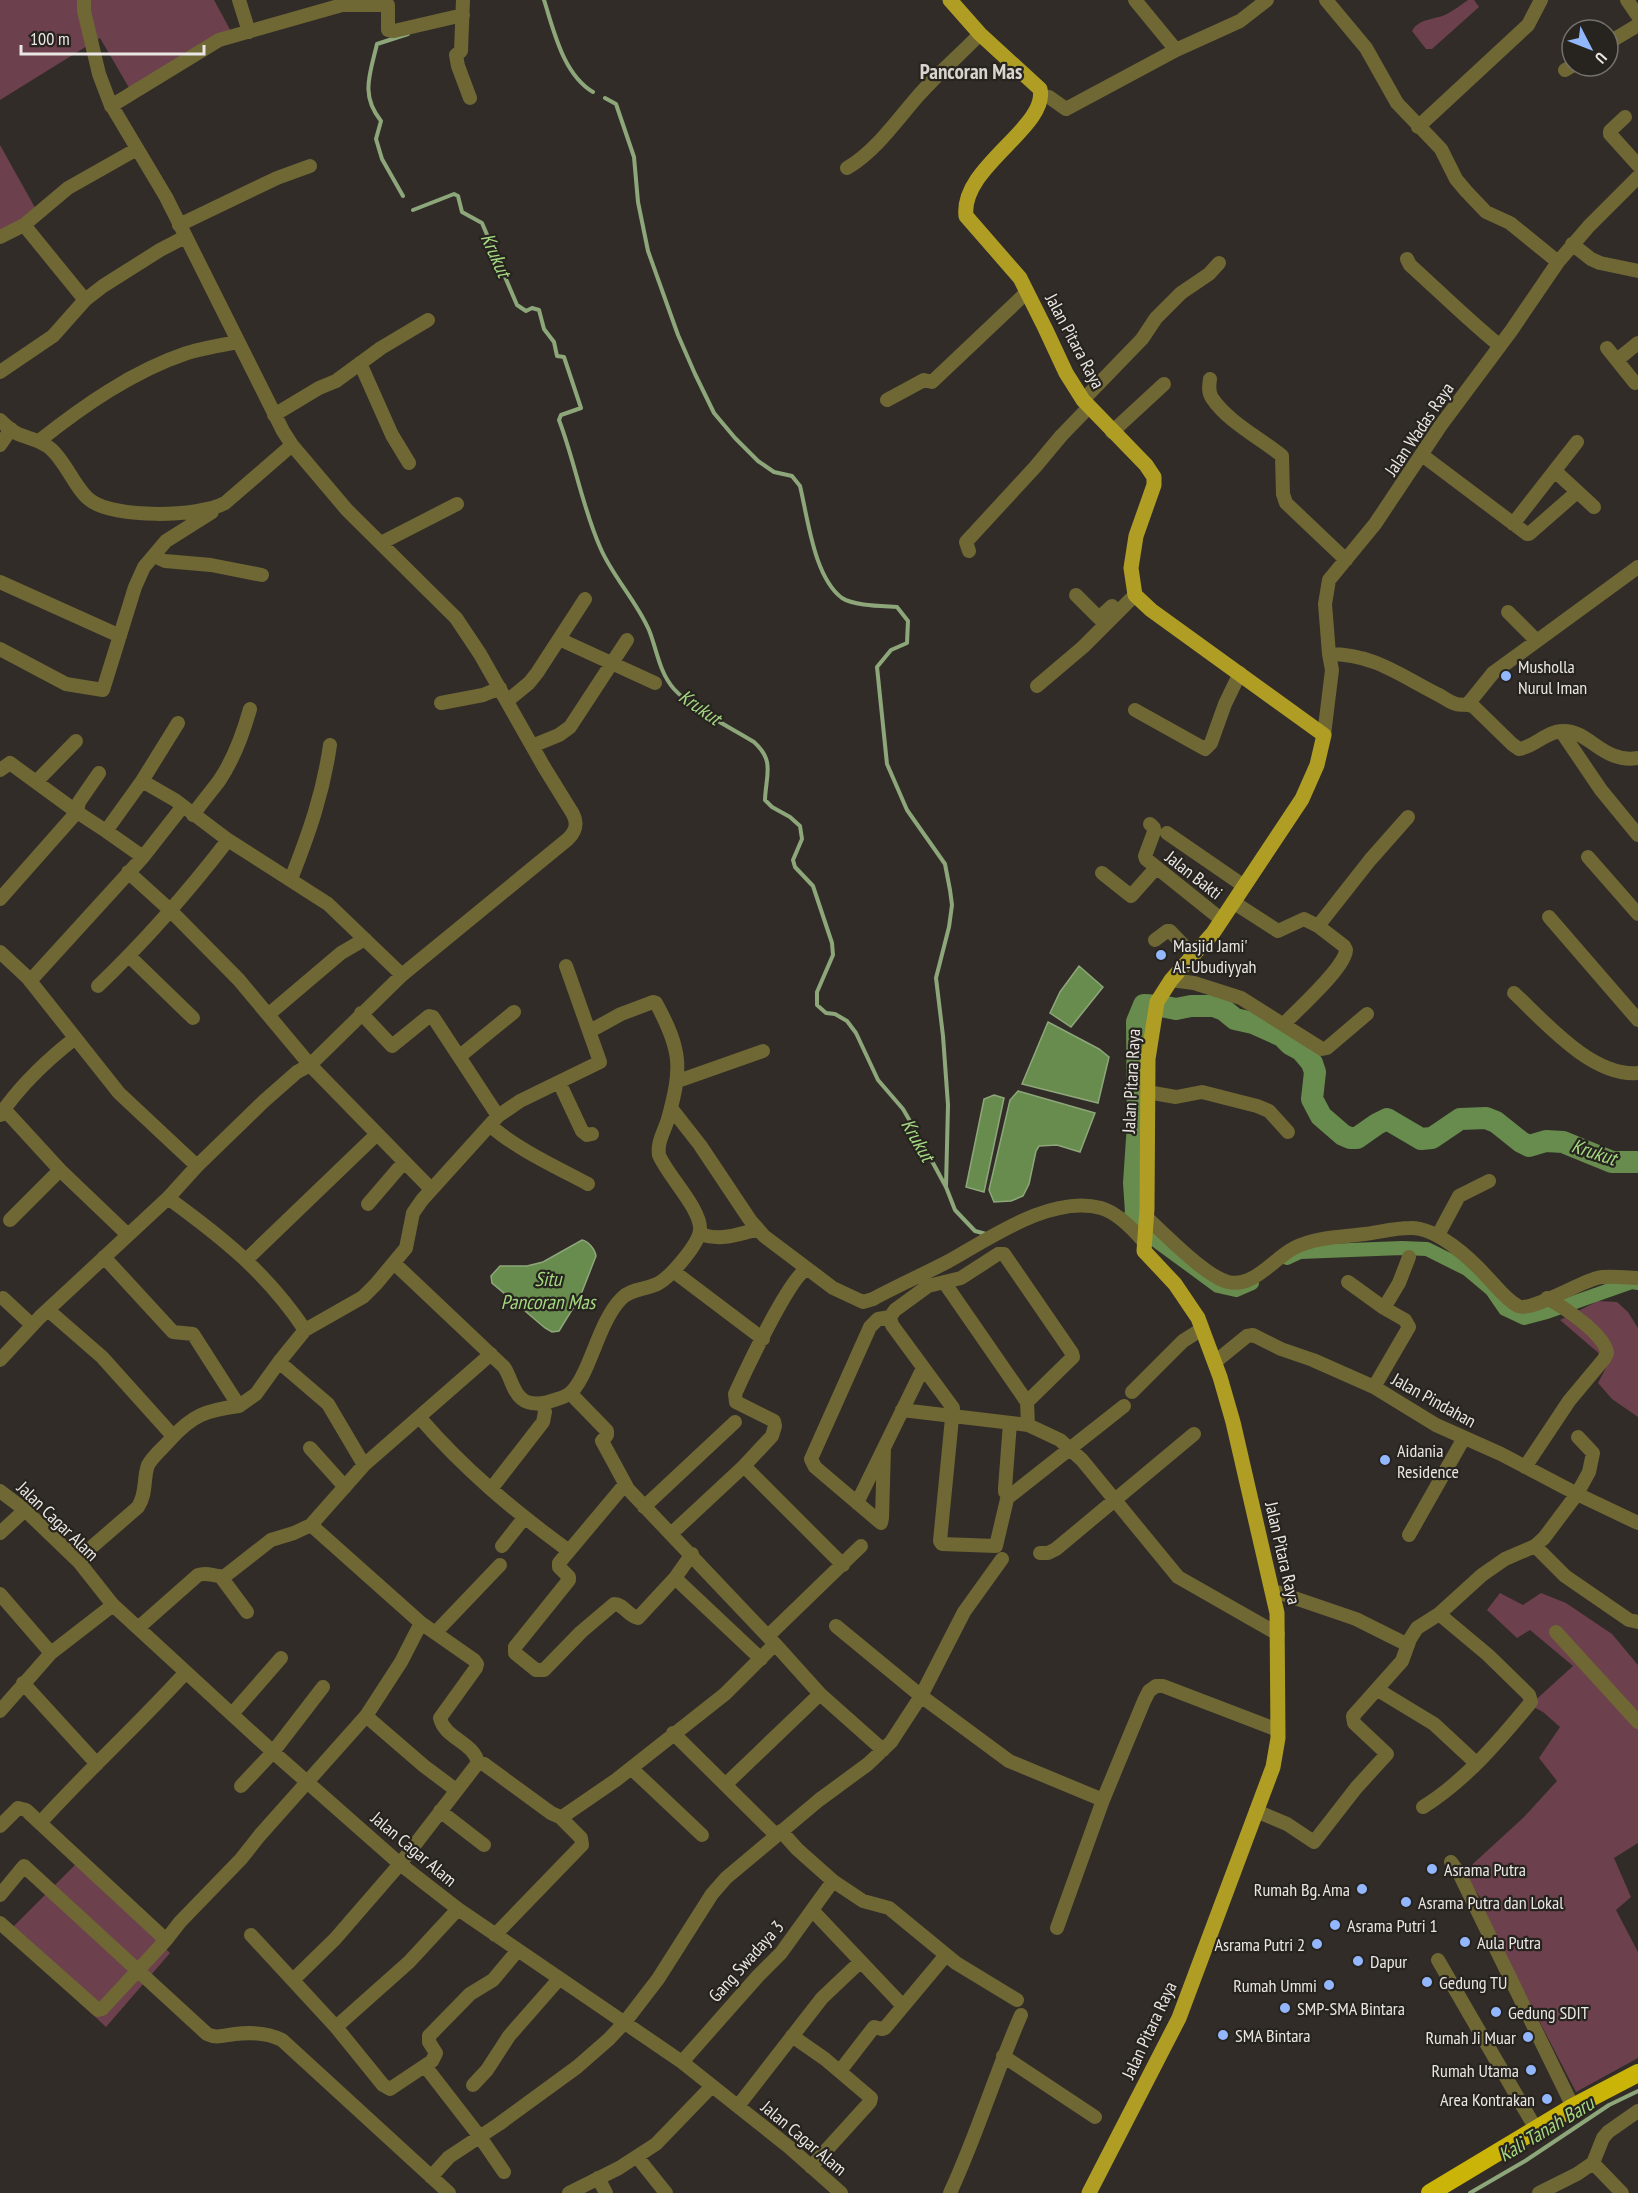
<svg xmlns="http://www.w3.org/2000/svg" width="1638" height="2193" viewBox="0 0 1638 2193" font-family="'PT Sans Narrow',sans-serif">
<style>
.green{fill:#6c404d}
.water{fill:#678c4d;stroke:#8ea77a;stroke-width:1.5}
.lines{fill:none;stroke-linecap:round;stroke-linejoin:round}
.stream{stroke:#8ea77a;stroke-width:4}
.canal{stroke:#678c4d;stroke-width:14}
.river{stroke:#678c4d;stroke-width:22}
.minor{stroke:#6f6734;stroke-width:14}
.major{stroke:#b09e24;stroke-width:15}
.highway{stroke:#cab408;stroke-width:18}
.poi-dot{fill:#93b7fd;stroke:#27231e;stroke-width:2}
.labels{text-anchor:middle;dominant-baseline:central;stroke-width:4.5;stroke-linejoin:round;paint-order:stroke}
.street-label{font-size:18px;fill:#e9e6e3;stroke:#27231e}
.poi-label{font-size:18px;fill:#e9e6e3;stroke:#27231e;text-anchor:start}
.water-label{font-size:20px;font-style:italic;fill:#a4d881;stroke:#27231e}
.quarter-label{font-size:21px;font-weight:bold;fill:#dad4ce;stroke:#27231e}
</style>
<rect width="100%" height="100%" fill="#312c28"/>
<path class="green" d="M 0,0 L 214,0 L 233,35 L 135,98 L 100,38 L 0,100 Z
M 1468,0 L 1474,0 L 1479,7 L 1432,49 L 1426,49 L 1412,31 C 1419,18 1435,20 1447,14 C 1454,10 1461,5 1468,0 Z
M 0,145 L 38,213 L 0,237 Z
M 1598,1301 L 1617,1302 L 1628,1312 L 1638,1328 L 1638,1417 L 1612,1399 L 1598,1383 L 1609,1362 L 1560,1320 Z
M 1500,1593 L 1523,1605 L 1541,1593 L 1566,1603 L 1612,1634 L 1638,1665 L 1638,1843 L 1614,1858 L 1631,1897 L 1616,1910 L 1638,1952 L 1638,2058 L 1576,2092 L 1488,1922 L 1482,1900 L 1463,1873 L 1524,1817 L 1557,1781 L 1539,1758 L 1560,1727 L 1543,1712 L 1530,1705 L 1573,1666 L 1530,1630 L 1517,1638 L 1487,1610 Z
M 76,1864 L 170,1953 L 106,2027 L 6,1934 Z"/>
<path class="water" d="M 1079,966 L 1103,987 L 1071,1027 L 1050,1013 L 1060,992 Z
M 1048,1022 L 1099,1049 L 1109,1057 L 1098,1103 L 1022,1084 Z
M 1018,1091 L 1095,1113 L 1080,1152 L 1057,1145 L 1039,1146 L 1036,1151 L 1029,1184 L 1023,1196 L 1011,1201 L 994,1202 L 989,1190 L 1010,1100 Z
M 994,1095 L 1004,1098 L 984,1192 L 966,1187 L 984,1099 Z
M 582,1240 C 588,1241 595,1249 596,1256 L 580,1297 L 559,1331 L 552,1332 L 545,1328 L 492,1283 L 491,1276 L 500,1266 L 527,1266 L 543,1262 Z"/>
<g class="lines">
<path class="stream" d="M 544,0 C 554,31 563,74 593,92
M 605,98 L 616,104 L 634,157 L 638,202 L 648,251 L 678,335 L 695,374 L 714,413 L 735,438 L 758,461 L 774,472 L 792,476 L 800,486 C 808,519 814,577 842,598 C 854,606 883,606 897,607 L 908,621 L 907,643 L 891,650 L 877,667 L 887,764 L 907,810 L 945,864 L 950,890 L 952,905 L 949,927 L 936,978 L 943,1036 L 948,1105 L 946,1186
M 403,196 L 382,159 L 376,139 L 381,121 C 360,95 370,74 377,44 L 408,34
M 413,210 L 454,194 L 458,196 L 462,212 L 482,223 L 517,305 L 526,311 L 532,308 L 539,310 L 544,329 L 554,342 L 557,356 L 564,357 L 581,408 L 561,415 L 559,420 C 575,462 582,506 600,547 C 612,576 636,600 649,630 C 657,650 659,672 674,689 C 692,709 730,727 754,742 C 775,761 766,774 765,800 L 772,807 L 790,817 L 800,826 L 802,839 L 793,860 L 795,867 L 813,886 L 832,943 L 833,955 L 817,992 L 817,1005 L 826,1013 L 835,1014 L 847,1021 L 856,1033 L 878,1080 L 903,1109 L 914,1128 L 946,1187 L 955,1210 L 975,1231 L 986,1234
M 1470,2193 L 1525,2161 L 1609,2105 L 1638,2091"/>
<path class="canal" d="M 1139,1228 L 1218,1286 L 1236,1290 L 1252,1283
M 1287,1258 L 1300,1252 L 1402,1248 L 1427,1249 L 1467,1269 L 1492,1290 L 1505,1309 L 1524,1318 L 1547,1312 L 1632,1282 L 1638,1283"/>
<path class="river" d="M 1133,1223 L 1136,1212 L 1134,1183 L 1138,1124 L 1137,1022 L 1144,1005 L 1161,1006 L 1176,1009 L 1191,1006 L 1214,1006 L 1224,1010 L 1235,1019 L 1253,1023 L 1282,1036 L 1290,1044 L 1301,1050 L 1312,1063 L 1315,1072 L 1312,1099 L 1321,1116 L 1343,1135 L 1350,1138 L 1357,1138 L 1377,1124 L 1387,1119 L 1421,1139 L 1432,1138 L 1460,1119 L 1486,1118 L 1496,1122 L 1521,1142 L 1529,1146 L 1546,1141 L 1563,1142 L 1612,1162 L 1638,1162"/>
<path class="minor" d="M 239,0 L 249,32
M 463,0 L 461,51 L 456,55 L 458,66 L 470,98
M 1135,0 L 1176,50
M 1326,0 L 1366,48 L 1397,103 L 1441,149 L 1456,179 L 1466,191 L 1486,212 L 1510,223 L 1558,262
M 1627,0 L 1638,16
M 1608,43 L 1638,25
M 1565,70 L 1572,66
M 1041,96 L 1049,97 L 1066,109 L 1176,50 L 1240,21 L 1267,0
M 111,106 L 219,40 L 342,5 L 388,5 L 388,30 L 394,31 L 463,15
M 1625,117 L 1610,131 L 1610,134 L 1638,165
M 1418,127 L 1528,25 L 1541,0
M 847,168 C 876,151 896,121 918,96 C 937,74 960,55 980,34
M 24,225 L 85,300
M 179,225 L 277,178 L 310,166
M 0,237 L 24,225 L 68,188 L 137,149
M 1572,244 L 1591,259 L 1600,263 L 1638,271
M 1407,259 L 1410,265 C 1440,292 1468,320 1500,346
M 1607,348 L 1635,383
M 1617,360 L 1638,343
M 360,363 L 392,435 L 409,463
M 0,372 L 53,336 L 85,300 L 103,286 L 160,250 L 185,237
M 1210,379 C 1209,386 1208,392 1212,398 C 1228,422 1260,438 1282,456 L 1283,494 L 1286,503 L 1346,560
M 887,400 L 924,380 L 932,382 L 1027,292
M 1083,400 L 1142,339 L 1156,318 L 1181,293 L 1209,274 L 1219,263
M 274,415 L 319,388 L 336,381 L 381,348 L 428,320
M 0,420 C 5,425 12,431 18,434 C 30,439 41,440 51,449 C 66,462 76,490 90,500 C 114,519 199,517 225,503 L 292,445
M 1112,432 L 1164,384
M 39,441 C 83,406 133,371 187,353 C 204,348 221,345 238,342
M 0,445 L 11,429
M 1422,455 L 1527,534 L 1529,534 L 1577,492
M 1555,471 L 1594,507
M 1513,524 L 1577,442
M 381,543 L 457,504
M 969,551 L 966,542 L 1036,466 L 1061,436 L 1089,407
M 154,556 L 165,561 L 211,565 L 262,575
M 0,582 L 120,636
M 1076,595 L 1099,618 L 1112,606
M 1508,612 L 1537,641
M 559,639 L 655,683
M 0,649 L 66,684 L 103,690 L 135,587 L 144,567 L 166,541 L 212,512
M 1329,654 C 1373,654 1398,674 1435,693 C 1442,696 1449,702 1456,704 C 1462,706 1467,703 1474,707 L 1512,744 L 1519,749 C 1535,747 1546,731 1563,731 C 1589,730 1603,764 1638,758
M 1037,686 L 1083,647 L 1135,595
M 507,701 L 529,683 L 537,673 L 585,599
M 441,703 L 483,695 L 500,688
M 1468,704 L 1493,673 L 1638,567
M 1135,710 L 1205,749 L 1211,743 L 1225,704 L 1240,673
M 1561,731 L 1601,790 L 1638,835
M 1324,735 L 1332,670 L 1329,654 L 1325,604 L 1329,580 L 1375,524 L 1441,425 L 1511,331 L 1558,262 L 1589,226 L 1638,177
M 532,746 L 559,735 L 570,727 L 627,640
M 0,770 L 10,763 L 77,812 L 0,899
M 99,773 L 79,802 L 77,812 L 106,831 L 142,781 L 178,723
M 142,781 L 175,800 L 228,840 L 328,904 L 402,975
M 36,782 L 76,741
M 193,815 C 201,803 210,793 219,781 C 234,759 243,734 250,709
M 1150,824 L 1154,828 L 1154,832 L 1145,856 L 1146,859 L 1222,920
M 106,831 L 143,857
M 1167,833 L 1244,886
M 1588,857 L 1638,914
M 128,872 L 170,910 L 239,980 L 310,1065 L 431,1189
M 1102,873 L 1131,896 L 1156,868
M 291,879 C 309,833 323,794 330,745
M 1233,902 L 1278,931 L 1304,919 L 1318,926 L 1344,946 L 1346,950 C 1345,968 1298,1009 1284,1024
M 1549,917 L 1638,1020
M 1318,926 L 1370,860 L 1408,817
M 1155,940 L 1167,931 L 1170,931 L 1194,956
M 0,952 L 27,977 L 119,1093 L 197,1166
M 129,956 L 193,1018
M 1171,980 L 1194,983 L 1241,998 L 1322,1049 L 1327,1048 L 1367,1014
M 30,981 L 143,857 L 183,806
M 98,986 C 145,941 188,892 228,840
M 1514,993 C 1545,1022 1592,1077 1638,1073
M 361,1013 L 392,1046 L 429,1016 L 433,1017 L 498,1116
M 269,1014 L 341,953 L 365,939
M 460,1056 L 514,1012
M 678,1081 L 763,1051
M 559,1082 L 582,1131 L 587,1135 L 592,1134
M 1147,1092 L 1176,1097 L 1202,1092 L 1257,1106 L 1269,1111 L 1288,1132
M 671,1108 L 700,1145 L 750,1220 L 764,1236 L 833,1288 L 863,1302 L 873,1299 C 897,1286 922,1275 947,1262 C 989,1239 1051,1194 1101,1208 C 1118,1213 1133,1229 1144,1242
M 4,1109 L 60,1170 L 128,1235
M 0,1115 C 20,1086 47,1060 74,1039
M 491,1126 C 515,1148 558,1168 588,1184
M 368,1204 L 404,1162
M 1146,1217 C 1165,1234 1205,1276 1228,1282 C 1254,1288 1274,1258 1294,1248 C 1315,1237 1342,1237 1365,1234 C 1380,1232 1395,1228 1410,1228 C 1437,1227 1471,1259 1488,1278 C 1497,1287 1506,1300 1518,1306 C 1531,1312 1580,1282 1597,1278 C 1609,1275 1625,1278 1638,1278
M 10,1220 L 60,1170
M 700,1234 C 720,1241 738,1235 758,1229
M 1438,1235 L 1459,1196 L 1489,1181
M 104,1257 L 173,1332 L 193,1334 L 239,1406 L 256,1394 L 279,1362 L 305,1330 C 267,1273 223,1238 168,1198
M 246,1260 L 377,1134
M 394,1263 L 504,1367 C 511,1377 512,1391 522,1399 C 529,1405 539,1404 548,1402 C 554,1400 563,1398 569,1394 C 589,1379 598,1321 622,1298 C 632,1288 646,1290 659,1283 C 671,1276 699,1244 700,1230 C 702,1210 667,1175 659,1155 C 657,1142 664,1132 668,1119 C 682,1068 682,1051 656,1003 L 653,1002 L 621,1014 L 590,1031
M 673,1271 L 763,1339
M 944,1282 L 1027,1402 L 1028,1425
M 1348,1282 L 1384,1308
M 3,1298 L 32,1325
M 48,1310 L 102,1357 L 173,1436
M 305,1330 L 363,1297 L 376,1284 L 406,1248 L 413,1213 L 422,1200 L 498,1116 L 520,1101 L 600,1062 L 566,966
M 0,1360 L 40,1317 L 168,1198 L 197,1166 L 264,1101 L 297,1072 L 310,1065 L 402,975 L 568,839 C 576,831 578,824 573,814 L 544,767 L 480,654 L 456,618 L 347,510 L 292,445 L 283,431 L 166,197 L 110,103 L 99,74 L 84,11 L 84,0
M 279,1362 L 328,1404 L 364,1465
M 1215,1362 L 1247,1336 L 1253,1335 L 1281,1349 L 1313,1360 L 1374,1387 L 1436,1425 L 1501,1454 L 1577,1494 L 1638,1523
M 1374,1387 L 1409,1327 L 1405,1320 L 1384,1308 L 1399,1283 L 1409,1257
M 1132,1392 L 1183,1341 L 1202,1329
M 902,1410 L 1028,1425 L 1060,1440 L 1082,1460 L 1178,1577 L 1278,1634
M 420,1418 C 465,1470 513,1510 569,1551
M 1010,1423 L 1005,1488 L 1005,1492 L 1010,1496 L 1124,1406
M 310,1448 L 345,1487
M 884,1448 L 882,1518 L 881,1523 L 815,1467 L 811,1459 L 870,1327 L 878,1319 L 890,1317
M 744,1466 L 843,1565
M 1525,1467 L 1569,1401 L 1604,1359 L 1607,1353 C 1605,1334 1563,1307 1547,1298
M 491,1489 L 543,1422 L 545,1412 L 543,1403
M 628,1489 L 621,1489 L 559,1563 L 559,1567 L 569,1577 L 569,1580 L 515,1647 L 515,1653 L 536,1670 L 544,1670 L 581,1632 L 614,1604 C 624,1604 628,1616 638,1618 L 675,1578 L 692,1554
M 0,1491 L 25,1510 L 79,1562 L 113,1605 L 138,1628 L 273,1752 L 400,1864 L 458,1909 L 682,2062 L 789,2147 L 841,2193
M 1008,1495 L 996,1546 L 942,1544 L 940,1541 L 953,1408 L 892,1325 L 890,1317 L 895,1310 L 928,1286 L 961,1278 L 998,1254 L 1004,1254 L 1072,1353 L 1073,1357 L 1027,1402
M 857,1503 L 923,1368
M 644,1507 L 735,1422
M 311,1525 L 421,1623 L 474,1660 L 477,1664 L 476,1668 L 440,1718 C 444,1738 475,1743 478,1763
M 0,1533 L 25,1510
M 671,1534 L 744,1466 L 772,1436 L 775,1426 L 774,1421 L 736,1402 L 735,1394 C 745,1372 790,1276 807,1269
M 1409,1535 L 1464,1438
M 502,1546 L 524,1518
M 1535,1546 L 1565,1576 L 1629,1620 L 1638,1622
M 1040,1553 L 1048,1553 L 1056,1549 L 1194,1434
M 79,1562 L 93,1546 L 138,1507 C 147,1493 143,1479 148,1465 C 154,1455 163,1448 170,1440 C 192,1415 207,1410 239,1406
M 221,1577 L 247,1612
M 675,1578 L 761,1659
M 1274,1591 L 1356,1619 L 1408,1645
M 0,1594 L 51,1653
M 836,1626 L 921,1696 L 1009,1761 L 1103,1800 L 1057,1928
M 138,1628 L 198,1575 C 209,1571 215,1578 225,1576 L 271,1540 L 294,1533 L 311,1525 L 364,1465 L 491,1354
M 436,1632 L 500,1565
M 1556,1632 L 1638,1722
M 768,1636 L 861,1546
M 775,1644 L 820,1694 L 883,1750
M 23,1683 L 97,1764
M 1378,1690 L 1434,1724 L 1476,1763
M 0,1711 L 51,1653 L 113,1605
M 232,1714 L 281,1658
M 366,1716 L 424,1766 L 456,1790
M 673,1733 L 776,1835
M 631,1768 L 702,1835
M 726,1784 L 820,1694
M 241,1786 L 273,1752 L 323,1687
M 1103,1800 L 1144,1701 L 1149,1691 L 1156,1686 L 1163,1686 L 1278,1730
M 1423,1807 C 1465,1781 1500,1740 1531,1702 L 1529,1695 L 1488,1655 L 1439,1614
M 440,1811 L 484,1845
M 1256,1811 L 1287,1824 L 1314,1842 L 1356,1788 L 1387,1754 L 1354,1723 L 1353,1716 L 1402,1661 L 1410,1639 L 1417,1628 L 1439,1614 L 1482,1575 L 1505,1559 L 1535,1546 L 1544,1538 L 1577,1494 L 1589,1472 L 1593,1453 L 1578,1437
M 40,1823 C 87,1771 139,1724 186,1672
M 0,1826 L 18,1808 L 26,1810 L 166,1940 L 102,2009 L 98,2010 L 0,1923
M 781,1831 L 797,1849 L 833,1881 L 863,1901 L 889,1908 L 956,1963 L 1017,2000
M 1451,1862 L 1459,1873 L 1573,2107
M 0,1895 L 24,1866 L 207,2034 C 217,2039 225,2035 235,2034 C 252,2032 268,2033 282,2040 L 449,2193
M 812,1910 L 903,2006
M 251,1935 L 336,2027 L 409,1962 L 458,1909
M 495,1935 L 582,1845 L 581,1838 L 560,1817
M 166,1940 L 180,1922 L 241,1859 L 260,1835 L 366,1716 L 401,1662 L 421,1623
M 1438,1960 L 1536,2129
M 293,1980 L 335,1939 L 400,1864 L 477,1764 L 484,1764 L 551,1813 L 560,1817 L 565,1815 L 616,1780 L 725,1694 L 775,1644 L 628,1489 L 602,1441 L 607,1435 L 607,1431 L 570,1393
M 336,2027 L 383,2085 L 390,2089 L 432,2061 L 436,2053 L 429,2042 L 429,2036 L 470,1994 L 493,1980 L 518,1950
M 792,2036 L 825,2059 L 871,2098 L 870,2102 L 811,2167
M 1003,2056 L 1095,2117
M 682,2062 L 758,1976 L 781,1953 L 833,1881
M 425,2066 L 480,2137 L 504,2172
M 840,2071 L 874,2027 L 882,2029 L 885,2028 L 946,1955
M 473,2085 L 487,2070 L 509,2036 L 559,1979
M 738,2106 L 822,1998 L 860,1962
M 638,2158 L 666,2193
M 1593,2163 L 1622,2193
M 431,2177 L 449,2157 L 499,2124 L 577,2067 L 609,2039 L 625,2022 L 658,1979 L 712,1894 L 726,1878 L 819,1800 L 868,1764 L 891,1742 L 921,1696 L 964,1612 L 1002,1559
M 598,2178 L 606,2193
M 569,2193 L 619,2168 L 656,2144 L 712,2086
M 950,2193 C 977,2135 995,2074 1021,2015
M 1539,2193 L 1577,2174 L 1593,2163 L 1603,2138 L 1608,2132 L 1638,2111"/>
<path class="major" d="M 950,0 L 980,34 L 1040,89 C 1049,127 960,167 966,216 L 1020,278 L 1045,328 L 1066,373 L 1083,400 L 1146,465 L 1154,477 L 1154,485 L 1136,536 L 1131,568 L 1135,595 L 1151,610 L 1324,735 L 1317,765 L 1302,799 L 1213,933 L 1171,980 L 1157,1002 L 1148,1059 L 1147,1209 L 1144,1251 L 1175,1284 L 1198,1318 L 1220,1377 L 1233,1422 L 1277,1613 L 1278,1738 L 1273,1767 L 1179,2018 L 1089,2193"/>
<path class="highway" d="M 1430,2193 L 1573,2107 L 1638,2073"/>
</g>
<g class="poi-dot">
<circle cx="1506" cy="676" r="6"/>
<circle cx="1161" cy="955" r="6"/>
<circle cx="1385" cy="1460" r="6"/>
<circle cx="1432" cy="1869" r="6"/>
<circle cx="1362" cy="1889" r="6"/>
<circle cx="1406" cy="1902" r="6"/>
<circle cx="1335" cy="1925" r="6"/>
<circle cx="1465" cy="1942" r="6"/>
<circle cx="1317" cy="1944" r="6"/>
<circle cx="1358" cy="1961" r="6"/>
<circle cx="1427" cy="1982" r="6"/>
<circle cx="1329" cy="1985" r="6"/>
<circle cx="1285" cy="2008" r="6"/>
<circle cx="1496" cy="2012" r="6"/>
<circle cx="1223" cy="2035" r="6"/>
<circle cx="1528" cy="2037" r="6"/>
<circle cx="1531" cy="2070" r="6"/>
<circle cx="1547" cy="2099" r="6"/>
</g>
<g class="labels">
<g class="street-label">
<text transform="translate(1075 341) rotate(62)">Jalan Pitara Raya</text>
<text transform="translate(1419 429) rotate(-56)">Jalan Wadas Raya</text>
<text transform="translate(1194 875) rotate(38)">Jalan Bakti</text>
<text transform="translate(1131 1081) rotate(-87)">Jalan Pitara Raya</text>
<text transform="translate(1434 1400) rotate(29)">Jalan Pindahan</text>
<text transform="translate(58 1521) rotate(44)">Jalan Cagar Alam</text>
<text transform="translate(1283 1553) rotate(77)">Jalan Pitara Raya</text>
<text transform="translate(414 1849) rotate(40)">Jalan Cagar Alam</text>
<text transform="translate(746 1961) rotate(-48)">Gang Swadaya 3</text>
<text transform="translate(1149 2030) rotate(-65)">Jalan Pitara Raya</text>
<text transform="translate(804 2138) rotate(40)">Jalan Cagar Alam</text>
</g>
<g class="poi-label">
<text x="1518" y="666">Musholla<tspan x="1518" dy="21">Nurul Iman</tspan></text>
<text x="1173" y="945">Masjid Jami'<tspan x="1173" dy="21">Al-Ubudiyyah</tspan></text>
<text x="1397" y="1450">Aidania<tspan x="1397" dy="21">Residence</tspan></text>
<text x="1444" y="1869">Asrama Putra</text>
<text x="1350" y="1889" text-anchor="end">Rumah Bg. Ama</text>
<text x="1418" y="1902">Asrama Putra dan Lokal</text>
<text x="1347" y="1925">Asrama Putri 1</text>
<text x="1477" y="1942">Aula Putra</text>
<text x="1305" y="1944" text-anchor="end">Asrama Putri 2</text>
<text x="1370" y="1961">Dapur</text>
<text x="1439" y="1982">Gedung TU</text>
<text x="1317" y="1985" text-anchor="end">Rumah Ummi</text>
<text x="1297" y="2008">SMP-SMA Bintara</text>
<text x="1508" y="2012">Gedung SDIT</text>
<text x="1235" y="2035">SMA Bintara</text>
<text x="1516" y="2037" text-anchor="end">Rumah Ji Muar</text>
<text x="1519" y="2070" text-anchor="end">Rumah Utama</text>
<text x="1535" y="2099" text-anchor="end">Area Kontrakan</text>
</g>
<g class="water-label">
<text transform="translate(496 255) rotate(66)">Krukut</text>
<text transform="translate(700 707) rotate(35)">Krukut</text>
<text transform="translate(918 1140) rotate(60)">Krukut</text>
<text transform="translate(1594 1152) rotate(18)">Krukut</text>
<text x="548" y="1279">Situ<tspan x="548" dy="23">Pancoran Mas</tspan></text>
<text transform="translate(1546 2129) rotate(-31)">Kali Tanah Baru</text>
</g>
<g class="quarter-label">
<text x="971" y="71">Pancoran Mas</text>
</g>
</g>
<g transform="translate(1590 48) rotate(132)"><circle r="28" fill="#27231e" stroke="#75716d" stroke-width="1.5"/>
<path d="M0-4.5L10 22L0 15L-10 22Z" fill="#93b7fd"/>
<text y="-9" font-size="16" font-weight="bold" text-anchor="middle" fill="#e9e6e3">U</text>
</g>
<path d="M21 45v9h183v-9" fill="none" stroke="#e9e6e3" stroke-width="3"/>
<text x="30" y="45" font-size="18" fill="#e9e6e3" stroke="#27231e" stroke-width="4.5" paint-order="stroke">100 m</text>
</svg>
